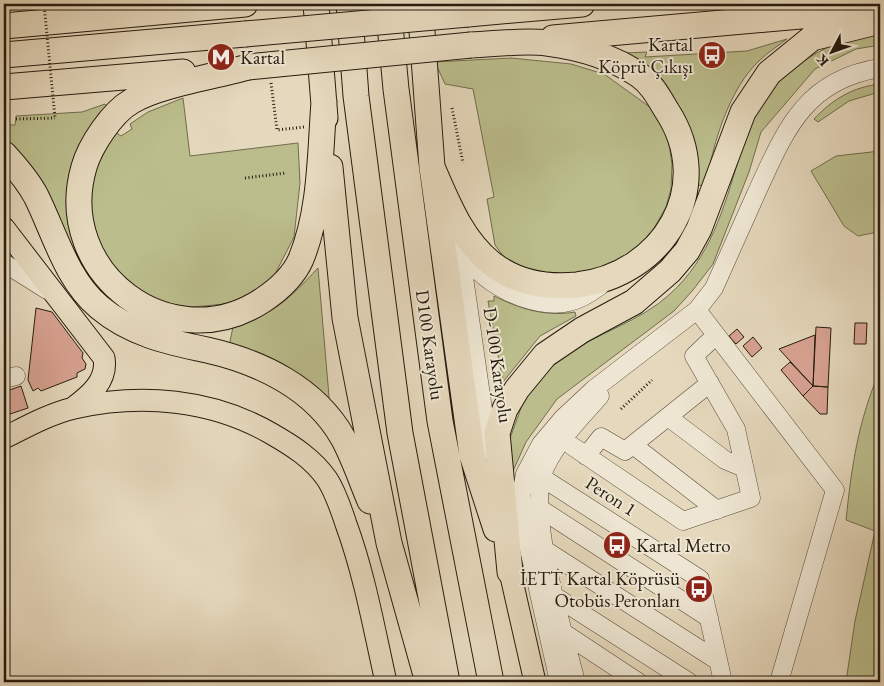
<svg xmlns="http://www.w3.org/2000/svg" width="884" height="686" viewBox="0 0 884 686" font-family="'EB Garamond',serif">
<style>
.green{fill:#bbbd8c;stroke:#716c4d}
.building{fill:#d7a190;stroke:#271b0e}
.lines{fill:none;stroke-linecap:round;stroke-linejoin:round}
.minor-casing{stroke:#564a3a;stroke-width:19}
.major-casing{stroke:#271b0e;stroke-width:23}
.highway-casing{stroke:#271b0e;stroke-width:27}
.path{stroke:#271b0e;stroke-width:3;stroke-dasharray:1 2.5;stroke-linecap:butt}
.minor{stroke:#eee6d3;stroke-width:18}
.major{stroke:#e5d8bc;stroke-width:21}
.highway{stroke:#e5d8bc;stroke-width:25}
.highway-bridge-casing{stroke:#271b0e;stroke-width:27;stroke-linecap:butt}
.path-bridge{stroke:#271b0e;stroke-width:3;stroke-dasharray:1 2.5;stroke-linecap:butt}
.highway-bridge{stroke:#e5d8bc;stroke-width:25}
.labels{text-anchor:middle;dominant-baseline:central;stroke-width:4;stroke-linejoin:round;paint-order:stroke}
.poi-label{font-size:19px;fill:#271b0e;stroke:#eee6d3;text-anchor:end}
.street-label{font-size:19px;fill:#271b0e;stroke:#eee6d3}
</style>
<rect width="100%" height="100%" fill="#e5d8bc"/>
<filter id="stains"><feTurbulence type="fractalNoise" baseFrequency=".004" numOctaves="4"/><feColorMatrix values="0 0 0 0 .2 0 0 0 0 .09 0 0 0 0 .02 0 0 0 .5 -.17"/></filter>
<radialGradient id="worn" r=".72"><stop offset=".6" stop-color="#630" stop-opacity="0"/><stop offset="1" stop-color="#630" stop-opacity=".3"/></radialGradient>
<path class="green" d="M 880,29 L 880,45 L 856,49 L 815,69 L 761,132 L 749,172 L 713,264 L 693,290 L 674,311 L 557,399 L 526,442 L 513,471 L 508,469 L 508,444 L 522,405 L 520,401 C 534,386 548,368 565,356 C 598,332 640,322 670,294 C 710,258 724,208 739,158 C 743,144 746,124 754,111 C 782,66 830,41 880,29 Z
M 787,39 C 778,46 768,52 760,60 C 729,88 712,146 706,186 L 697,185 L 692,146 L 624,53 L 647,52 L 645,57 L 747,51 Z
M 511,58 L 571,64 L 604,74 L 654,110 L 668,138 L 672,164 L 671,189 L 666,207 L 653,230 L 638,246 L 619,260 L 577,279 L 545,278 L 504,257 L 495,245 L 487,199 L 494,197 L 473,89 L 445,84 L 435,62 Z
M 880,84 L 880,122 L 876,93 L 849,101 L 818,122 L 814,119 C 833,99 853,87 880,84 Z
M 183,98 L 190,156 L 298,143 L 300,183 L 294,237 L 273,278 L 254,293 L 226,304 L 179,308 L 139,295 L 111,275 L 96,241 L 89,210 L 93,174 L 115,132 L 121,136 L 132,129 L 130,124 L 148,112 Z
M 105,104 L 109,109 L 77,245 L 71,248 L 39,183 L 4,141 L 4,131 L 8,125 L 15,125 L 16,116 L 82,112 Z
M 880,151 L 880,248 L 878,232 L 858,236 L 844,226 L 811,171 L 836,156 Z
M 318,268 L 330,408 L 302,376 L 258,354 L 229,346 L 233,327 C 274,314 289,299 318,268 Z
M 494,296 C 520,309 546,317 575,312 L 576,316 L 540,336 L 503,382 L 488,301 L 494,301 Z
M 880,370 L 880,682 L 846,682 L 855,621 L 875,531 L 846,520 C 852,464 858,422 880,370 Z"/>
<path class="building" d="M 36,308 L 52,312 L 83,353 L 82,358 L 86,364 L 85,369 L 77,373 L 77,377 L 41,391 L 38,388 L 33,391 L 28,380 Z
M 855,323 L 867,323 L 866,344 L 854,344 Z
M 816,327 L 831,328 L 828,387 L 813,386 Z
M 737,329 L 744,337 L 736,344 L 729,336 Z
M 815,335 L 813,386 L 779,349 Z
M 753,337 L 762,348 L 752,357 L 743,346 Z
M 790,362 L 813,386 L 803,396 L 781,370 Z
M 21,386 L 28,408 L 4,416 L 4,392 Z
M 813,386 L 828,387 L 827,414 L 820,414 L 803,396 Z"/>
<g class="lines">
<defs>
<path id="minor" d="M 450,228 L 464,277 L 489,451
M 462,248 C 475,282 534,311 569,302 C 580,300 592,292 600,286
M 4,263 L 47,290
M 697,310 L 835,490 L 779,682
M 4,379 L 16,376
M 668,417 L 725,460 L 744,468
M 633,445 L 717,510
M 572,446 L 683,521 L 751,498 L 736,429 L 694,356 L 715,336
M 586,456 L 601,437 L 625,451 L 710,383
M 541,477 L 700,579 L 723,682
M 539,508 L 709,618
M 545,550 L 718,661
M 556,597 L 689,682
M 564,633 L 638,682
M 559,682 L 522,518 L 521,494 L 525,474 L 541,444 L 563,418 L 594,389 L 697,310 L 714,288 C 728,256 742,225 756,194 C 785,131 804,80 880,68
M 576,682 C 564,634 529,520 542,476 C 550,449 581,417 600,396"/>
<path id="major" d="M 4,228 L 104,358 C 108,381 89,396 73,408
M 4,438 C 26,427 49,414 74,408 C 141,393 212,399 272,434 C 293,446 313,459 327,479 C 336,493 341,509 346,524 C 365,576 374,629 386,682
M 510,572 L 535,682"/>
<path id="highway" d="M 316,4 L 325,118
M 349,4 L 356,96 L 400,433 L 447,682
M 388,4 L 396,89 L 440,421 L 491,682
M 420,4 L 432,167 L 472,455 L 496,529
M 468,14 L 582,4
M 4,26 L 245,4
M 553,38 L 880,9
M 4,55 L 245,34
M 248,67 C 216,76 159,85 132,101 C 112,112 90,146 84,167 C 53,273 171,361 263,300 C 278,290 294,275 301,259 C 321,210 320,154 324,102
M 4,87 L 183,72
M 4,154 C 16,167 28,181 36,196 C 55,234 66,279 99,307 C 131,334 168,342 207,350 C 260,362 315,388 343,438 C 354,458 361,480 370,501
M 330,167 L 345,318 L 389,543 L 428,682
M 432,167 C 447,201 461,239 491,263 C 516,283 545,288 577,285 C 663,275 717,188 667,111 C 659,98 652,84 639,75 C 613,57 578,47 547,43 C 523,40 496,44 471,45
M 510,572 L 497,433 L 505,409 L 517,389 L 545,355 L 582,330 L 634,302 L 670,271 L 687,251 L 699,229 L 743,112 L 769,73 L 812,38 L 880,21"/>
</defs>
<use href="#minor" class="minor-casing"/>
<use href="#major" class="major-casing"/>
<use href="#highway" class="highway-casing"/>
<path class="path" d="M 271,83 L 277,130 L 304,127
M 452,108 L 463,163
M 16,119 L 55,118
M 245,178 L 286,173
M 621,409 L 652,380"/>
<use href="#minor" class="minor"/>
<use href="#major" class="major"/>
<use href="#highway" class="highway"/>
<defs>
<path id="highway-bridge" d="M 245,34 L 468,14
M 248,67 L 471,45"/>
</defs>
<use href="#highway-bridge" class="highway-bridge-casing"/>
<path class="path-bridge" d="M 44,4 L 55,118"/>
<use href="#highway-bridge" class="highway-bridge"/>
</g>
<defs>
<symbol id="bus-disc" viewBox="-11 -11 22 22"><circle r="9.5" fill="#8f2418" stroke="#eee6d3"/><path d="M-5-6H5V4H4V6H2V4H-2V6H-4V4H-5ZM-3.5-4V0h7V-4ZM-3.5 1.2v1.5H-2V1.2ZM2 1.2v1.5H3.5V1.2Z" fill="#fff"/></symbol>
<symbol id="metro-disc" viewBox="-11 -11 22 22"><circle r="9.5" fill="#8f2418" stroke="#eee6d3"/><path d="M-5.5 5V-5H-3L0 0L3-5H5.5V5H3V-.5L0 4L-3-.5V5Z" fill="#fff"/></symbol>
</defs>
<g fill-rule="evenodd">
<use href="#bus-disc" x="696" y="39" width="32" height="32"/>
<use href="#metro-disc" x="205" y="41" width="32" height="32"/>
<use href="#bus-disc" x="601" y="529" width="32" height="32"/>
<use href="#bus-disc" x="683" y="573" width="32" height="32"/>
</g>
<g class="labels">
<g class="poi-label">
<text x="693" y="44">Kartal<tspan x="693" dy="22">Köprü Çıkışı</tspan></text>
<text x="240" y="57" text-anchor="start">Kartal</text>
<text x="636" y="545" text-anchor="start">Kartal Metro</text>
<text x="680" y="578">İETT Kartal Köprüsü<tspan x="680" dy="22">Otobüs Peronları</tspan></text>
</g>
<g class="street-label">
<text transform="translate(430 345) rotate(82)">D100 Karayolu</text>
<text transform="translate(498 365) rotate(82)">D-100 Karayolu</text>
<text transform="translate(611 496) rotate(33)">Peron 1</text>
</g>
</g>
<rect width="884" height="686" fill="none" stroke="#e5d8bc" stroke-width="20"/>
<rect x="5" y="5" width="874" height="676" fill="none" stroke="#271b0e" stroke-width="2.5"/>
<rect x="10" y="10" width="864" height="666" fill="none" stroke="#271b0e"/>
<g transform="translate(832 52) rotate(229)" stroke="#eee6d3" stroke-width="4" paint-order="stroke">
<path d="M0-4L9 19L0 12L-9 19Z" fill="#271b0e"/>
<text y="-8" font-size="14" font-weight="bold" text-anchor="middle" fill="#271b0e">K</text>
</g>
<rect width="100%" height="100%" filter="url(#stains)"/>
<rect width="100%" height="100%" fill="url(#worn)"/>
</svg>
